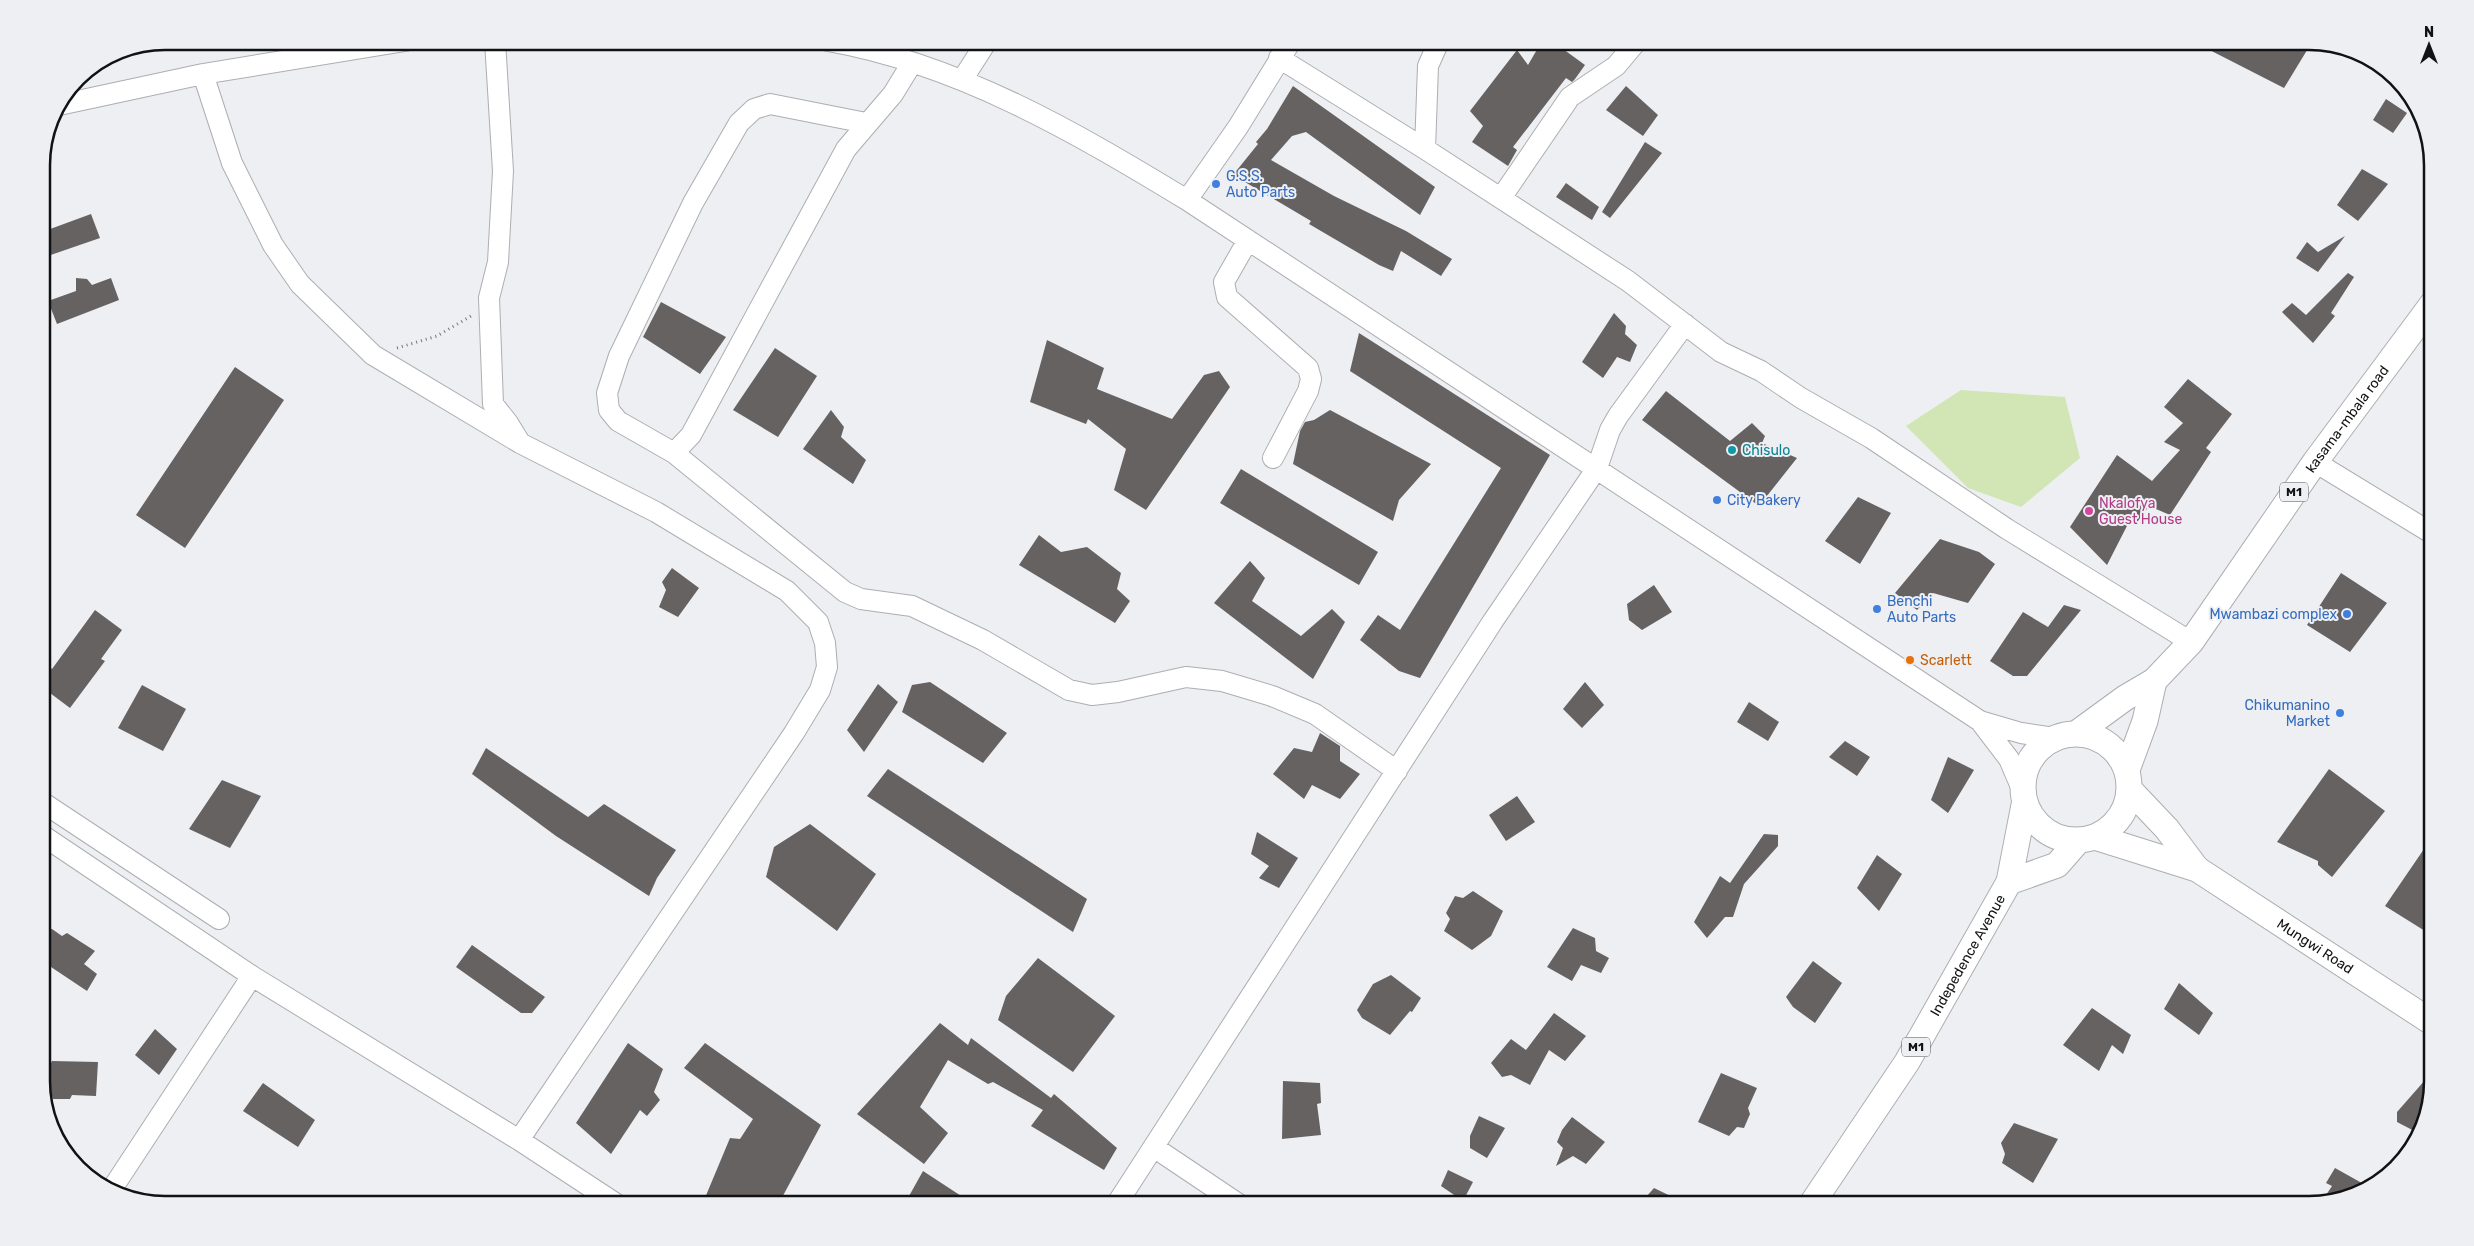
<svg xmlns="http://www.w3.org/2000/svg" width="2474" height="1246" viewBox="0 0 2474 1246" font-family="Rubik,sans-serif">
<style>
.green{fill:#d1e6b4}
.building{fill:#666262}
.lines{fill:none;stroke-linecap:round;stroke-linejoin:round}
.minor-casing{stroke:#acaeb1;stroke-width:22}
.major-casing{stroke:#acaeb1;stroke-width:27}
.path{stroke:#757779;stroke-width:3;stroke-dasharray:1 4;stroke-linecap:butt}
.minor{stroke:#fff;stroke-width:20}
.major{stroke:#fff;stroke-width:25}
.shop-dot{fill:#3f7fe0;stroke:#edeff3;stroke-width:2}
.culture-dot{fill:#0f9aa8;stroke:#edeff3;stroke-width:2}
.hotel-dot{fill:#d1479c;stroke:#edeff3;stroke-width:2}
.food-dot{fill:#e8710a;stroke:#edeff3;stroke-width:2}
.labels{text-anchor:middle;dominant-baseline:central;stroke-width:4;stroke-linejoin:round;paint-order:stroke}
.shield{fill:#edeff3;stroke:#535456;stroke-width:1}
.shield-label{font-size:12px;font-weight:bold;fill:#111213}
.shop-label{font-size:14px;fill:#366cbe;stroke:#edeff3;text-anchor:start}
.street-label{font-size:14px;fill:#111213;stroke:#edeff3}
.culture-label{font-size:14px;fill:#0d838f;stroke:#edeff3;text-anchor:start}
.hotel-label{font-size:14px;fill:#b23c85;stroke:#edeff3;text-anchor:start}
.food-label{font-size:14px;fill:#c56008;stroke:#edeff3;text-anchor:start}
.rim{fill:none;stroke:#111213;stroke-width:2.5}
</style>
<rect width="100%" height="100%" fill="#edeff3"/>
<path class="green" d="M 1961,390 L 2065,397 L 2080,458 L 2021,507 L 1968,488 L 1906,426 Z"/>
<path class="building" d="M 1542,41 L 1552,41 L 1585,65 L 1575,79 L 1572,82 L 1566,78 L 1513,147 L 1517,150 L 1508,166 L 1472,142 L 1483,126 L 1470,111 L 1517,50 L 1528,65 Z
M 2192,41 L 2309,41 L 2312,42 L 2284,88 Z
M 1293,86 L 1435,187 L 1420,215 L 1306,132 L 1292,136 L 1271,160 L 1334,196 L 1406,231 L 1452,259 L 1441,276 L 1401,251 L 1393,271 L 1379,265 L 1309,224 L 1311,221 L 1233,175 L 1258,144 L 1256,142 L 1267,129 Z
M 1626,86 L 1658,115 L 1643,136 L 1606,110 Z
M 2386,99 L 2407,113 L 2393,133 L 2373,120 Z
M 1645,142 L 1662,153 L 1610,218 L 1602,212 Z
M 2362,169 L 2388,184 L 2358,221 L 2337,205 Z
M 1566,183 L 1599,207 L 1592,220 L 1556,197 Z
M 91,214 L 100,238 L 42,258 L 42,232 Z
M 2345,236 L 2318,272 L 2296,258 L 2307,242 L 2318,252 Z
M 2348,273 L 2354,277 L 2331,313 L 2335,316 L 2313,343 L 2282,312 L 2292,303 L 2306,315 Z
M 76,278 L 87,279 L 92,285 L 111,278 L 119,300 L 57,324 L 48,301 L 76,291 Z
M 661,302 L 726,337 L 700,374 L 643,337 Z
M 1614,313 L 1626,326 L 1625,334 L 1637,345 L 1630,362 L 1617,357 L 1603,378 L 1582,362 Z
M 1359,333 L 1550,455 L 1420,678 L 1399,671 L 1360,640 L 1378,615 L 1400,630 L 1501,468 L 1350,371 Z
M 1047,340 L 1104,368 L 1097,389 L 1172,419 L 1204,375 L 1219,371 L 1230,387 L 1146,510 L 1114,490 L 1126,449 L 1088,419 L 1086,424 L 1030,402 Z
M 775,348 L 817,376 L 778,437 L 733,410 Z
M 235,367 L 284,400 L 185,548 L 136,515 Z
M 2188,379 L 2232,414 L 2206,448 L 2211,452 L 2170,515 L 2149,506 L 2135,525 L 2129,522 L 2107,565 L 2070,527 L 2117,455 L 2152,481 L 2180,450 L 2164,442 L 2183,423 L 2164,407 Z
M 1666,391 L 1730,441 L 1752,423 L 1765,436 L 1762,443 L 1797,458 L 1759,506 L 1642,420 Z
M 831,410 L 844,427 L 841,437 L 866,460 L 853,484 L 803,449 Z
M 1330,410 L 1431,464 L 1399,500 L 1393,521 L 1293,464 L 1300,431 L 1305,422 L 1314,420 Z
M 1241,469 L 1378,552 L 1359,585 L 1220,503 Z
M 1858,497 L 1891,513 L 1860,564 L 1825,541 Z
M 1039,535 L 1061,552 L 1087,547 L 1121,573 L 1117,589 L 1130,601 L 1115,623 L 1019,565 Z
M 1940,539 L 1979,552 L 1995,564 L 1968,603 L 1933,593 L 1917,610 L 1895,593 Z
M 1250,561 L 1265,578 L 1252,601 L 1301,636 L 1332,609 L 1345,622 L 1313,679 L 1214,603 Z
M 672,568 L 699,588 L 678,617 L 659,607 L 666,590 L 662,582 Z
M 2341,573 L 2387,603 L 2350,652 L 2307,625 Z
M 1654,585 L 1672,612 L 1642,630 L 1629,620 L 1627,604 Z
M 2064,605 L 2081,610 L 2027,676 L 2013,676 L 1990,661 L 2023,612 L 2048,627 Z
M 95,610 L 122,630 L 101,659 L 105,661 L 70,708 L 42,687 L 42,662 L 52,669 Z
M 930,682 L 1007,733 L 983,763 L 902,712 L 912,685 Z
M 1585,682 L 1604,705 L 1582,728 L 1563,709 Z
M 878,684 L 898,702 L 864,752 L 847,730 Z
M 142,685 L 186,709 L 163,751 L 118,728 Z
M 1749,702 L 1779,722 L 1768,741 L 1737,722 Z
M 1320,733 L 1340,746 L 1340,761 L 1360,774 L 1340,799 L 1312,785 L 1304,799 L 1273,774 L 1294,748 L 1312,752 Z
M 1845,741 L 1870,757 L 1857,776 L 1829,757 Z
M 486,748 L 588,817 L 604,804 L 676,850 L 657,878 L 649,896 L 556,836 L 472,774 Z
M 1948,757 L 1974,770 L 1948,813 L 1931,800 Z
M 888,769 L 1087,899 L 1073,932 L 867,796 Z
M 2329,769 L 2385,811 L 2332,877 L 2318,865 L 2318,861 L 2277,842 Z
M 222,780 L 261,796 L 230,848 L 189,829 Z
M 1517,796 L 1535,822 L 1506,841 L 1489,815 Z
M 810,824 L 876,874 L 837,931 L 766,877 L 774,847 Z
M 1257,832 L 1298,858 L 1279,888 L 1259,878 L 1269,866 L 1251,854 Z
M 1764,834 L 1778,835 L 1778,846 L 1744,884 L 1733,917 L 1725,917 L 1707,938 L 1694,922 L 1720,876 L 1730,883 Z
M 2424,849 L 2433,856 L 2433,936 L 2385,906 Z
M 1877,855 L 1902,874 L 1879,911 L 1857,888 Z
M 1473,891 L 1503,911 L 1491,936 L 1472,950 L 1444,931 L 1450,919 L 1446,913 L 1455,896 L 1463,898 Z
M 1573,928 L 1595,938 L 1596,951 L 1609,958 L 1601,973 L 1581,965 L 1572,981 L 1547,967 Z
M 52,929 L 62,936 L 67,933 L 95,951 L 84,964 L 97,974 L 87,991 L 42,961 L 42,930 Z
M 472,945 L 545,997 L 532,1013 L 521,1013 L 456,967 Z
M 1038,958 L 1115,1016 L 1073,1072 L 998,1020 L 1006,996 Z
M 1813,961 L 1842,983 L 1815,1023 L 1793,1007 L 1786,997 Z
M 1391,975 L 1421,998 L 1412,1012 L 1410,1011 L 1390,1035 L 1362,1018 L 1357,1010 L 1373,984 Z
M 2179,983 L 2213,1013 L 2199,1035 L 2164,1009 Z
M 2092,1008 L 2131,1035 L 2123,1054 L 2112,1045 L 2099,1071 L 2063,1045 Z
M 1554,1013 L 1586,1036 L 1565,1061 L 1549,1050 L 1530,1085 L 1511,1075 L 1502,1077 L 1491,1063 L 1511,1039 L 1526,1050 Z
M 940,1023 L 968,1045 L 971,1038 L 1051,1098 L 1054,1094 L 1117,1148 L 1104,1170 L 1031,1126 L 1043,1110 L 993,1082 L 988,1084 L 948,1060 L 920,1107 L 948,1133 L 924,1164 L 857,1114 Z
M 155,1029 L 177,1049 L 159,1075 L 135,1055 Z
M 628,1043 L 663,1069 L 654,1092 L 660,1100 L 647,1116 L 640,1110 L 611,1154 L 576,1123 Z
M 705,1043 L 821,1125 L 778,1205 L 702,1205 L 730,1138 L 740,1139 L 753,1119 L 684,1068 Z
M 52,1061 L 98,1062 L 96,1096 L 72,1095 L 70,1099 L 53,1099 L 45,1075 Z
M 2433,1071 L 2433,1081 L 2420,1134 L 2397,1122 L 2397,1112 Z
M 1721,1073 L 1757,1088 L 1748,1108 L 1750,1114 L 1744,1128 L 1737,1127 L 1729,1136 L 1698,1122 Z
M 1283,1081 L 1320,1083 L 1321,1103 L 1317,1104 L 1321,1135 L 1282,1139 Z
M 263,1083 L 315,1120 L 298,1147 L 243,1111 Z
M 1479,1116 L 1505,1128 L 1487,1158 L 1470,1148 L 1470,1136 Z
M 1572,1117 L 1605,1142 L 1586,1164 L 1573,1156 L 1556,1166 L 1563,1148 L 1557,1142 L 1562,1130 Z
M 2014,1123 L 2058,1139 L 2033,1183 L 2002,1163 L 2005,1154 L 2001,1143 Z
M 2335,1168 L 2369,1187 L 2322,1201 L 2332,1186 L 2326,1183 Z
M 1448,1170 L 1473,1182 L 1463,1201 L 1441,1186 Z
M 923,1171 L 975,1205 L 904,1205 Z
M 1654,1188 L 1689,1205 L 1639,1205 Z"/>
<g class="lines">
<defs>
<path id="minor" d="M 495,41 L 503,171 L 498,262 L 489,298 L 493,404 L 508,423 L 519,441
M 828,41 C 959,64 1075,132 1187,200 L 1980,721 L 2021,733 L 2054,738
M 1279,58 L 1425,149 L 1628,281 L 1721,352 L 1761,371 L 1801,398 L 1871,438 L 2007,529 L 2191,642
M 203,74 L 232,163 L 273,245 L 300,284 L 373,355 L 520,443 L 656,512 L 787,591 L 818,622 L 825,643 L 827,667 L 820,690 L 794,733 L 519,1140
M 962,80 L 987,41
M 59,105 L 203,74 L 405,41
M 866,123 L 770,104 L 754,109 L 739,123 L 693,203 L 619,356 L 607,393 L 609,410 L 618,421 L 674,453 L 845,592 L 861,599 L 912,606 L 983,640 L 1069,690 L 1092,695 L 1118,692 L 1186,677 L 1222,681 L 1272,696 L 1315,714 L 1397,771
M 1425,149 L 1428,66 L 1439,41
M 1501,198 L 1570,97 L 1616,66 L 1637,41
M 1187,200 L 1238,127 L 1291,41
M 1248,240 L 1224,282 L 1227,297 L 1308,368 L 1311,379 L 1308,391 L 1273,458
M 674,453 L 691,435 L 846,149 L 893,94 L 912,63
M 2315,462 L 2433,534
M 1980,721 L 2009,759 L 2021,787
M 42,802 L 219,919
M 42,835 L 252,976 L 519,1140 L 618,1205
M 1155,1148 L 1240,1205
M 110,1192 L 252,976
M 1116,1205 L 1493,621 L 1597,468 L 1610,430 L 1618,416 L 1685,324"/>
<g id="major">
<path id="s1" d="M 2077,733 L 2125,698 L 2154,681 L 2191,642 L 2315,462 L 2433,303"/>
<circle cx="2076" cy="787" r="53"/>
<path d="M 2127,770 L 2145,721 L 2154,681"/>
<path d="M 2130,790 L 2167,829 L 2197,869"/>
<path id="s2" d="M 2095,837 L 2197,869 L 2433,1023"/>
<path d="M 2009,882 L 2057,865 L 2078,841"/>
<path id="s3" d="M 1811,1205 L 1907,1062 L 2009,882 L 2024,805"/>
</g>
</defs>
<use href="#minor" class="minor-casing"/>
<use href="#major" class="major-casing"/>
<path class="path" d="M 397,348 L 437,336 L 471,316"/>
<use href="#minor" class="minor"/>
<use href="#major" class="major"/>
</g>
<g class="shop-dot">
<circle cx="1216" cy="184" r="5"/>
<circle cx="1717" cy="500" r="5"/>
<circle cx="1877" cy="609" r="5"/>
<circle cx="2347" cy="614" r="5"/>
<circle cx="2340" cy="713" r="5"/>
</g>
<circle class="culture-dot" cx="1732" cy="450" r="5"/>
<circle class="hotel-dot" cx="2089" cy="511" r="5"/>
<circle class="food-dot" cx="1910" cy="660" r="5"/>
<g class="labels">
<g class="shield">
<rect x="2280" y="482.5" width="28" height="19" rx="4"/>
<rect x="1902" y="1037.5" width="28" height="19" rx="4"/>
</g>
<g class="shield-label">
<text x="2294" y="492">M1</text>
<text x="1916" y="1047">M1</text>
</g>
<g class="shop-label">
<text x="1226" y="176">G.S.S.<tspan x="1226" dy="16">Auto Parts</tspan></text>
<text x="1727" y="500">City Bakery</text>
<text x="1887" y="601">Benchi<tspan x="1887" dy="16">Auto Parts</tspan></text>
<text x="2337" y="614" text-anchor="end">Mwambazi complex</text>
<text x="2330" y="705" text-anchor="end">Chikumanino<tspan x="2330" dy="16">Market</tspan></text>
</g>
<g class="street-label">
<text stroke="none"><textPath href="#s1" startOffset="419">kasama-mbala road</textPath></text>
<text stroke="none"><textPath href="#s2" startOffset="248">Mungwi Road</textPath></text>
<text stroke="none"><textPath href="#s3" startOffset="295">Indepedence Avenue</textPath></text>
</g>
<g class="culture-label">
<text x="1742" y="450">Chisulo</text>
</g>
<g class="hotel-label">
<text x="2099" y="503">Nkalofya<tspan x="2099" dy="16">Guest House</tspan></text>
</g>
<g class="food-label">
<text x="1920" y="660">Scarlett</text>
</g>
</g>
<path d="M0 0H2474V1246H0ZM165 50H2309A115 115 0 0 1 2424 165V1081A115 115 0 0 1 2309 1196H165A115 115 0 0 1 50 1081V165A115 115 0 0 1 165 50Z" fill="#edeff3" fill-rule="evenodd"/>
<path class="rim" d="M165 50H2309A115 115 0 0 1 2424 165V1081A115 115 0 0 1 2309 1196H165A115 115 0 0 1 50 1081V165A115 115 0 0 1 165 50Z"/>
<g transform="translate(2429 45)" stroke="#edeff3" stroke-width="4" paint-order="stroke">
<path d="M0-4L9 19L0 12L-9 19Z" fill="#111213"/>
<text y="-8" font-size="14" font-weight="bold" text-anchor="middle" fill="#111213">N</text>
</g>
</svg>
